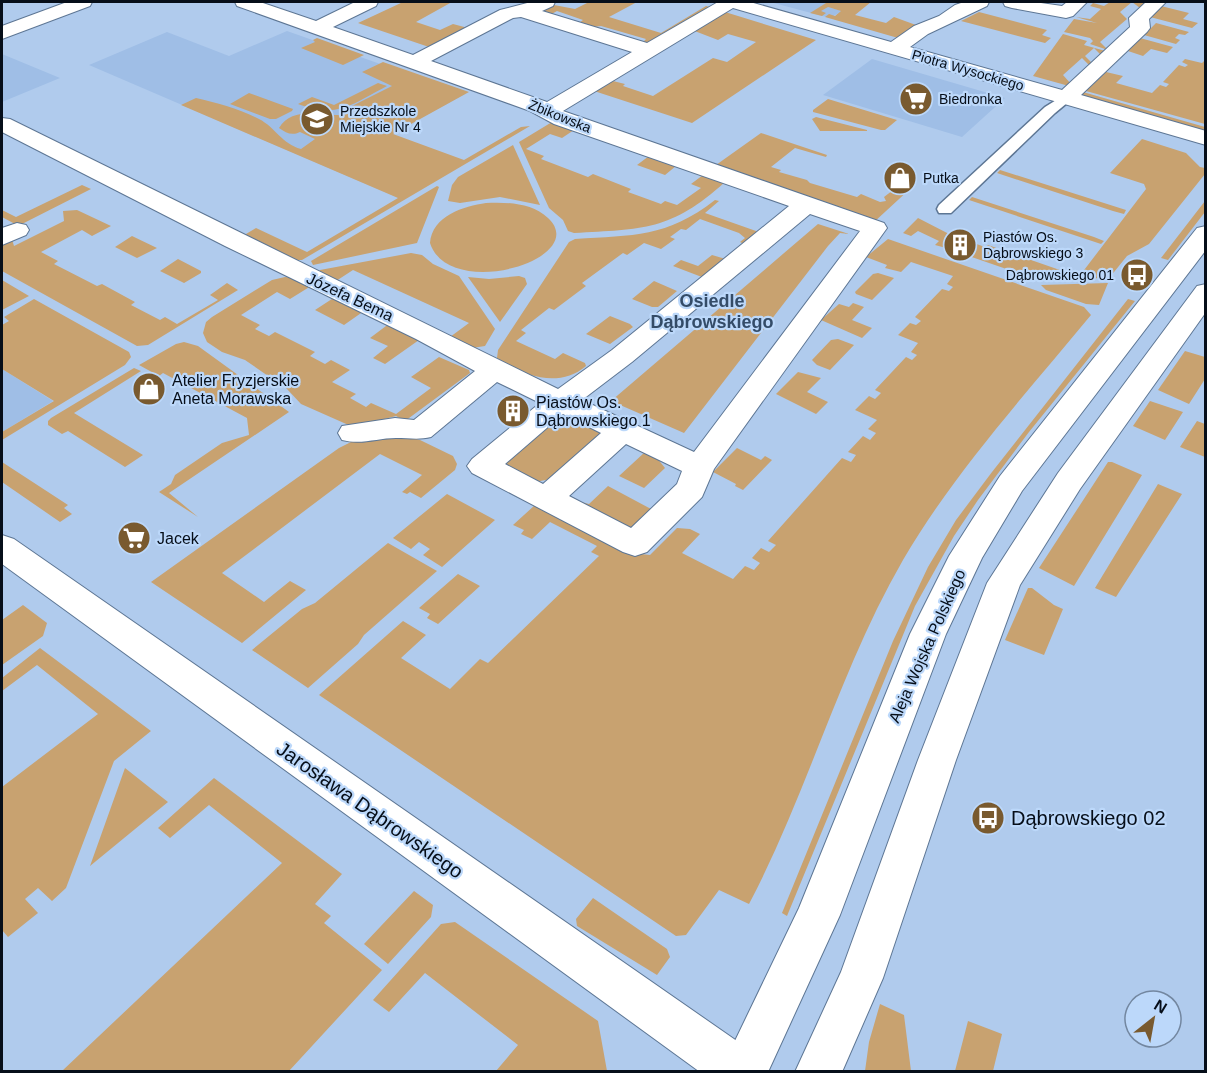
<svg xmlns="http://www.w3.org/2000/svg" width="1207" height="1073" viewBox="0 0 1207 1073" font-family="Arial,sans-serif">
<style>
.built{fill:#9fbee6}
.green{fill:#c8a270}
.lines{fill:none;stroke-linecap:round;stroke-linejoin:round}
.service-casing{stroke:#5d7694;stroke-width:3}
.minor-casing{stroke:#5d7694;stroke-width:2}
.tertiary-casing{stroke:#5d7694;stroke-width:2}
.service{fill:#fff;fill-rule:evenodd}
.minor{fill:#fff;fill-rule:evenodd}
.tertiary{fill:#fff;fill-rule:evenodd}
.labels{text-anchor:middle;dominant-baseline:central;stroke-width:4.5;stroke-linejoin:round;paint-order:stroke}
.far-street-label{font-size:14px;fill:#060e19;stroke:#bcd8fa}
.far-poi-label{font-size:14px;fill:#060e19;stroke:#bcd8fa;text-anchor:start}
.street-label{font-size:16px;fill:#060e19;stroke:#bcd8fa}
.poi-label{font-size:16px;fill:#060e19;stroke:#bcd8fa;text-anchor:start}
.neighbourhood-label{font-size:18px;font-weight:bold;fill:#344c68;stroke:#bcd8fa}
.near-street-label{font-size:20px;fill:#060e19;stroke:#bcd8fa}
.near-poi-label{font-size:20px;fill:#060e19;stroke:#bcd8fa;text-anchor:start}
</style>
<rect width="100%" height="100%" fill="#b0cbed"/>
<path class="built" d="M 770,2 L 823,2 L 827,3 L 824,6 L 842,11 L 830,18 Z
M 287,31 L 465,94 L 393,133 L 399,198 L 89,65 L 167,32 L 229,56 Z
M 2,54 L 60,78 L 2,102 Z
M 872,59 L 1005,98 L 962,137 L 823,95 Z
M 2,369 L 53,401 L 2,432 Z"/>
<path class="green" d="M 403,2 L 452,2 L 416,22 L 440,30 L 453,24 L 468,28 L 429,47 L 358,23 Z
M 589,2 L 637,2 L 609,17 L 661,33 L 706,6 L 710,7 L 648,44 L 641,44 L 646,39 L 601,26 L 585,28 L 576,25 L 583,20 L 557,11 L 548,16 L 541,11 L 554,5 L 575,9 Z
M 823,2 L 871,2 L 855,15 L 886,23 L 894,17 L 916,25 L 898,38 L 825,17 L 829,14 L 835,16 L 841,11 L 828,7 L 821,11 L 826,13 L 822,16 L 810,13 L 826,3 Z
M 1110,2 L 1148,2 L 1140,8 L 1132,2 L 1120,12 L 1127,19 L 1100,42 L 1108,50 L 1090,44 L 1093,41 L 1090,38 L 1064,32 L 1074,19 L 1097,23 L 1076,17 L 1090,19 L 1101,9 L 1090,6 L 1093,3 L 1104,6 Z
M 1161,6 L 1189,13 L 1183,19 L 1198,23 L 1192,28 L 1150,17 Z
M 725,12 L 816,40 L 692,123 L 591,90 L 613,81 L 625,84 L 623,86 L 653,96 L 713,58 L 727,62 L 756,42 L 728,34 L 718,40 L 692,30 Z
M 979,12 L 1047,30 L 1042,35 L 1051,38 L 1045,43 L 961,21 Z
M 1156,23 L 1189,32 L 1185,35 L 1179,34 L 1175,38 L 1180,40 L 1176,44 L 1144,35 Z
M 1063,34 L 1087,41 L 1084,45 L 1109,52 L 1103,57 L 1094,48 L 1085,56 L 1094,65 L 1091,67 L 1082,58 L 1063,75 L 1071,84 L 1069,86 L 1033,76 Z
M 317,38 L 364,55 L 343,65 L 301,48 L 315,42 L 313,40 Z
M 1140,38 L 1173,47 L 1167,53 L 1151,49 L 1143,56 L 1128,51 Z
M 1185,59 L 1202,63 L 1205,60 L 1205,124 L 1086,91 L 1106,72 L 1123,76 L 1116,83 L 1152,93 L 1160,85 L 1166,87 L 1169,84 L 1163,82 L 1179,65 L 1185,67 L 1188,65 L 1182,62 Z
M 383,62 L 469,92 L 393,134 L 464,160 L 521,127 L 530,126 L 302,260 L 288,260 L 241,237 L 256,228 L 307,252 L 398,198 L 181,105 L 196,98 C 217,103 240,109 259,119 C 275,127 282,144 301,149 L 315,139 L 300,132 C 292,136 286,133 279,128 C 292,106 321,116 339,115 L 340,112 L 392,86 L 362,72 Z
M 378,83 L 387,86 C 352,104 338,119 298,104 L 312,97 L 334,105 Z
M 1083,92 L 1205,127 L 1205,132 L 1079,96 Z
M 249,93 L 293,109 L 292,111 L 276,119 L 270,119 L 230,104 Z
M 828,99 L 897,120 L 885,130 L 881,130 L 813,112 L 813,110 Z
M 816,117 L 867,130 L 867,131 L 820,131 L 812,119 Z
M 552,122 L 574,130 L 562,138 L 550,134 L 526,149 L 544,156 L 541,159 L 588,177 L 593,174 L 631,189 L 628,192 L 661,204 L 665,201 L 677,205 L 701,188 L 691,184 L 703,175 L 725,182 C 671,231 643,229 574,233 L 568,231 L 563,220 L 549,208 L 519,142 Z
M 761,133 L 827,155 L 826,157 L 795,148 L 771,167 L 781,170 L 779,172 L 807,180 L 810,183 L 857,197 L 861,194 L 880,202 L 886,201 L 884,197 L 901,184 L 911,188 L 873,223 L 716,165 Z
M 1142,139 L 1186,153 L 1200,167 L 1205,168 L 1205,174 L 1149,244 L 1127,256 L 1110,277 L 1078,280 L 1035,279 L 963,254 L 971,244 L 955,239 L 946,248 L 935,245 L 939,241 L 918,231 L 911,236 L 903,233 L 918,218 L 951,235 L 985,247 L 988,245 L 1077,276 L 1078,278 L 1146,189 L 1144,184 L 1110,173 Z
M 513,145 L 540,205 L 500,197 L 460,203 L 448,201 L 452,185 L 458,177 Z
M 649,156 L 676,166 L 665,175 L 637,165 Z
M 1000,170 L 1126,210 L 1124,214 L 1113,211 L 997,173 Z
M 82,185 L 91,189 L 22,224 L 15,224 L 2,217 L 2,210 L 16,217 Z
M 437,186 L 439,187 L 417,243 L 313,265 L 311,261 Z
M 972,197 L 1094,237 L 1104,241 L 1101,244 L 969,200 Z
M 715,200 L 719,201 L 705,213 L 756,231 L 759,235 L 744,244 L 740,242 L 745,238 L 739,233 L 700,219 L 686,230 L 681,229 L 670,237 L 675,239 L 661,249 L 644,243 L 627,255 L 623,253 L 582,283 L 586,286 L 554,310 L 549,308 L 521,330 L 526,333 L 516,341 L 555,359 L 563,353 L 585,363 L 586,366 C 559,389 522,376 497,358 L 498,350 L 569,242 L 575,239 C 634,235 666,238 715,200 Z
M 1205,201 L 1205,212 L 1168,260 L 1161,258 Z
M 486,203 C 507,202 532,203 548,218 C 592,259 449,302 430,243 C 432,216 464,206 486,203 Z
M 77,210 L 111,226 L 92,236 L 82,230 L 41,252 L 58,261 L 54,264 L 97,286 L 102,284 L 135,302 L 131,305 L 160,320 L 165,317 L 177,324 L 218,300 L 210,295 L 227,283 L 238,290 L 148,345 L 137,346 L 2,271 L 2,241 L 11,236 L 14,246 L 64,221 L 63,211 Z
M 818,224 L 849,234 L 840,233 L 828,246 L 684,433 L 611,401 Z
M 132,236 L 157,248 L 137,258 L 115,247 Z
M 888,239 L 1084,307 L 1091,315 C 1026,394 955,471 903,560 C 841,667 807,794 749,904 L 719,890 L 686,935 L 676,936 L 319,695 L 403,621 L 426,635 L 401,658 L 450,689 L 480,659 L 488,663 L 599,556 L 591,552 L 597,546 L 550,522 L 532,539 L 521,534 L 524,530 L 513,525 L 535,505 L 618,546 L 622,552 L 650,555 L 677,528 L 690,529 L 700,534 L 682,553 L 733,579 L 745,566 L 754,570 L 760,563 L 752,558 L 761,548 L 769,552 L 776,545 L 768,541 L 842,458 L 851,462 L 856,455 L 848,452 L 863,436 L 870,440 L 876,433 L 868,429 L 877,420 L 855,410 L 869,396 L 875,399 L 881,393 L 875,390 L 906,357 L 912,360 L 917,355 L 911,352 L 918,343 L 898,335 L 910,323 L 916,325 L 921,321 L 915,317 L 942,289 L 949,291 L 953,287 L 947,284 L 953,276 L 911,262 L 901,272 L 885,268 L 887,265 L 866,257 Z
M 411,253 L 422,255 L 433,264 L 459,276 L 495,329 L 485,346 L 472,348 L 450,337 L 469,323 L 353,270 L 333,283 L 317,275 L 320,270 Z
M 712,255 L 729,260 L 707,279 L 673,266 L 681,260 L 698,266 Z
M 178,259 L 201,271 L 201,273 L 184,283 L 160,271 Z
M 878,273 L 894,278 L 872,300 L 856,294 L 855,292 L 873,274 Z
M 519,276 L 525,278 L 527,284 L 500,322 L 468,277 L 489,279 Z
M 285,277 L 296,278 L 311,286 L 290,299 L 277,292 L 241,315 L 260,325 L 255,329 L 269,336 L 275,332 L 315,352 L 310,356 L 325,364 L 331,360 L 350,370 L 332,382 L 356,394 L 350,398 L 366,407 L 371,403 L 396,414 L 431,388 L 411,377 L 439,357 L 469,370 L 470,373 L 405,421 L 396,416 L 353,427 L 301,404 L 287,389 L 245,360 L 222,352 L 207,342 L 203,333 L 206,322 L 212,317 L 272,280 Z
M 2,280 L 29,296 L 2,310 Z
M 654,281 L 677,291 L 658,307 L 652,307 L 632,299 Z
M 1108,283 L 1099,305 L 1086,304 L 1046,290 L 1041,285 Z
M 335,297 L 364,311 L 344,325 L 315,310 Z
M 34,299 L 129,352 L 131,357 L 125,365 L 2,440 L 2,432 L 54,401 L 2,369 L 2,325 L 9,321 L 4,317 Z
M 1128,299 L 1135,301 L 1029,432 L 978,500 L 954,536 L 915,606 L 787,916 L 782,913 L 893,641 L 928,567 L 956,520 L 992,472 Z
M 853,303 L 864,307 L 852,320 L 872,328 L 862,338 L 821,320 L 839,304 L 849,307 Z
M 610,316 L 630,324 L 633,327 L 610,344 L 586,334 Z
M 390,323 L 419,340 L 385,364 L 373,358 L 388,346 L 370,338 Z
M 838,339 L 854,345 L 830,370 L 817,365 L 812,360 L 831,340 Z
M 184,342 L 198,346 L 289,412 L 169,493 L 198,517 L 159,492 L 171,484 L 175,475 L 222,443 L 249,435 L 247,418 L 163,373 L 159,376 L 139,365 L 176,344 Z
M 1185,351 L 1205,357 L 1205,379 L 1189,404 L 1158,390 Z
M 134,368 L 141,371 L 74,413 L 143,455 L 125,467 L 68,431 L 62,434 L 48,425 L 48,421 L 51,418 Z
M 798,372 L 821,378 L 807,392 L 828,402 L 816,414 L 776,394 Z
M 1150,401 L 1183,412 L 1165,440 L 1133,426 Z
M 561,416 L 571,416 L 602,433 L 551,479 L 535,482 L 498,468 Z
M 1197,421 L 1205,424 L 1205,457 L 1180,447 Z
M 406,436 L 420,440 L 453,456 L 457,464 L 455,470 L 421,498 L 410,492 L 407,494 L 402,492 L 422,475 L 380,454 L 222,573 L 264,602 L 290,581 L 306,590 L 242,643 L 151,582 L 339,448 L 353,441 Z
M 737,448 L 761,460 L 765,456 L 772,460 L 743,490 L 735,486 L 736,484 L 713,472 Z
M 645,452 L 657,458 L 665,468 L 644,488 L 619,476 Z
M 2,462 L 68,505 L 64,508 L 72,514 L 60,522 L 2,482 Z
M 1108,462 L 1112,462 L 1142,475 L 1074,586 L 1039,568 Z
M 1158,484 L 1182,494 L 1116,597 L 1095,588 Z
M 608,486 L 651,509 L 627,532 L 574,507 L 581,502 L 589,504 Z
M 447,494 L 495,520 L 442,567 L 423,555 L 430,549 L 419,542 L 411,549 L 393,538 Z
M 388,543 L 437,571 L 364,635 L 358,644 L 308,688 L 252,650 L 302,609 L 315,603 Z
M 458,574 L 480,586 L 438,624 L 427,618 L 430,614 L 419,608 Z
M 1028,588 L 1032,588 L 1054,605 L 1063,609 L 1044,655 L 1005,640 Z
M 23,605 L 47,623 L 43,636 L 2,665 L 2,620 Z
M 40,648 L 151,731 L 114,761 L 66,888 L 52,901 L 38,888 L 25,899 L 38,913 L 8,937 L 2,930 L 2,787 L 98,714 L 37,665 L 2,691 L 2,678 Z
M 125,768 L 168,802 L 90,866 Z
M 214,778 L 342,874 L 315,904 L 331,916 L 324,923 L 382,970 L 289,1071 L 62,1071 L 282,863 L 209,805 L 170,838 L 158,828 Z
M 414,891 L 433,905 L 431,917 L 388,964 L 364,944 Z
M 593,898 L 667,949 L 670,957 L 657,975 L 577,926 L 576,919 Z
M 455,922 L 598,1021 L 607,1071 L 496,1071 L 518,1045 L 425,973 L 389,1012 L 373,1000 L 441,924 Z
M 880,1004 L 904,1015 L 911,1071 L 865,1071 L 869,1042 Z
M 968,1021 L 1002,1034 L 993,1071 L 955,1071 Z"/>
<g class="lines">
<defs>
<path id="service" d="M 1066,94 L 1073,98 L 1055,113 L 951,213 L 939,213 L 937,209 L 939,205 L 1045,107 Z"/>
<path id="minor" d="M 235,2 L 260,2 L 316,21 L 355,2 L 378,2 L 376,6 L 333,27 L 413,55 L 500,10 L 531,2 L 555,2 L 553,6 L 542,11 L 647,43 L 718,2 L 750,2 L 891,42 L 914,26 L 939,16 L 955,5 L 964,2 L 989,2 L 987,6 L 928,34 L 910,47 L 1062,90 L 1130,27 L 1129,18 L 1146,2 L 1166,2 L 1149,19 L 1150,28 L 1147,32 L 1081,95 L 1206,131 L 1206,145 L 733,8 L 563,111 L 884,223 L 887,228 L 714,469 L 702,497 L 647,552 L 635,556 L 623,552 L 472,473 L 467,466 L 472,459 L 540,403 L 497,382 L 431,437 C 419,440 409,438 396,438 C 378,438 361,445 342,440 L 338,433 L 342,426 L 395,418 L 414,420 L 475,371 L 416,339 L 225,246 L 2,132 L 2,118 L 10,119 L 558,389 L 612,350 L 789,206 L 554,124 L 530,111 L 237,6 ZM 521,17 L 632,52 L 547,102 L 431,61 L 513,18 ZM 810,214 L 860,231 L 694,452 L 582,400 L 632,362 ZM 563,414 L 601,433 L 543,484 L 505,464 ZM 626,444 L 682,471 L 677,484 L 631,528 L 569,496 Z
M 1003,2 L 1034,2 L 1062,6 L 1067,2 L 1087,2 L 1073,16 L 1066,18 L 1012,8 L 1005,6 Z
M 17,223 L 26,225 L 29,230 L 26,235 L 2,245 L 2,228 Z
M 2,535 L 14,539 L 757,1055 L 763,1072 L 700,1072 L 2,564 Z"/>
<path id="tertiary" d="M 67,2 L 92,2 L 90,6 L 2,39 L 2,26 Z
M 1206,226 L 1206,250 L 1022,491 L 982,558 L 946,634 L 840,915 L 768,1072 L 720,1072 L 799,908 L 910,634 L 949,556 L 1000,476 L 1197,228 Z
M 1206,284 L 1206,312 L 1080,489 L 1020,585 L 956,760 L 883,978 L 842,1072 L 795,1072 L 841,972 L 918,760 L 987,583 L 1058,473 L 1197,286 Z"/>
</defs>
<use href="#service" class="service-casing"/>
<use href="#minor" class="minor-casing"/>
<use href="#tertiary" class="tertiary-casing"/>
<use href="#service" class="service"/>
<use href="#minor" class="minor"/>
<use href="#tertiary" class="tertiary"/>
</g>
<defs>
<symbol id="supermarket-disc" viewBox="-11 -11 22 22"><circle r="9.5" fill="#795a2f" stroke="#bcd8fa"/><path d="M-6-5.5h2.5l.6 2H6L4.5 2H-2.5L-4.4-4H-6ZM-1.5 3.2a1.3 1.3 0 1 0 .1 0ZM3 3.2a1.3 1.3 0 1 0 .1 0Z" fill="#fff"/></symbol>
<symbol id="school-disc" viewBox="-11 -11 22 22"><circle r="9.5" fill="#795a2f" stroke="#bcd8fa"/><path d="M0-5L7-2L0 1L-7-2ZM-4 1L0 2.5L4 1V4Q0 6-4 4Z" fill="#fff"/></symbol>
<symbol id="shop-disc" viewBox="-11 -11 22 22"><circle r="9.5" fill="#795a2f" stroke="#bcd8fa"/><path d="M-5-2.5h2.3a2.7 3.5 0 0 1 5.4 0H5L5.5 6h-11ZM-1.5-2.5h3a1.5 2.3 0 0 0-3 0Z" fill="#fff"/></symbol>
<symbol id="building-disc" viewBox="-11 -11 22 22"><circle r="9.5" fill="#795a2f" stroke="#bcd8fa"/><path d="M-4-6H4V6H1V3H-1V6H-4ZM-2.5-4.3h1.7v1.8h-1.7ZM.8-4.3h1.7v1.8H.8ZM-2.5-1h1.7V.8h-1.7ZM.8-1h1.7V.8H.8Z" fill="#fff"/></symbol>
<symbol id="bus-disc" viewBox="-11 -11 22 22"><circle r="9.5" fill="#795a2f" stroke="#bcd8fa"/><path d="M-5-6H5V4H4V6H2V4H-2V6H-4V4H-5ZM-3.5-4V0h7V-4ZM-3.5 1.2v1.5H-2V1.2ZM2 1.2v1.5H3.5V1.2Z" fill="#fff"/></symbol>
</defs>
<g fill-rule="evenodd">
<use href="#supermarket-disc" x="897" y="80" width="38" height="38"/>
<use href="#school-disc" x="298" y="100" width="38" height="38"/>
<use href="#shop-disc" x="881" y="159" width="38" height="38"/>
<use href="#building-disc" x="941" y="226" width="38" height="38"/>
<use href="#bus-disc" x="1118" y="256" width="38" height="38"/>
<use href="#shop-disc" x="130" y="370" width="38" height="38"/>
<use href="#building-disc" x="494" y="392" width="38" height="38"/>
<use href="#supermarket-disc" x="115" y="519" width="38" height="38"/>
<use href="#bus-disc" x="969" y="799" width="38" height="38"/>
</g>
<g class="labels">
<g class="far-street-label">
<text transform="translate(968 70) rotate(16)">Piotra Wysockiego</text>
<text transform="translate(560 116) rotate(22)">Żbikowska</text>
</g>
<g class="far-poi-label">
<text x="939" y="99">Biedronka</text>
<text x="340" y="111">Przedszkole<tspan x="340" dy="16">Miejskie Nr 4</tspan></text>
<text x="923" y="178">Putka</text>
<text x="983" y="237">Piastów Os.<tspan x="983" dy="16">Dąbrowskiego 3</tspan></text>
<text x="1114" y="275" text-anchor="end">Dąbrowskiego 01</text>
</g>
<g class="street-label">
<text transform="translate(350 297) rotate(25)">Józefa Bema</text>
<text transform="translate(927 646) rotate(-66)">Aleja Wojska Polskiego</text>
</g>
<g class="poi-label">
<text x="172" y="380">Atelier Fryzjerskie<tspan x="172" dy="18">Aneta Morawska</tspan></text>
<text x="536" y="402">Piastów Os.<tspan x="536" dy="18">Dąbrowskiego 1</tspan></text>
<text x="157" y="538">Jacek</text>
</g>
<g class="neighbourhood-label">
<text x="712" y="301">Osiedle<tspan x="712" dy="21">Dąbrowskiego</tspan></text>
</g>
<g class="near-street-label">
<text transform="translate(370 810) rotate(35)">Jarosława Dąbrowskiego</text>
</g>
<g class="near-poi-label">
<text x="1011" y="818">Dąbrowskiego 02</text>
</g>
</g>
<rect width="1207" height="1073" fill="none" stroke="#060e19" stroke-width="6"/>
<g transform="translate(1153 1019) rotate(31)"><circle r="28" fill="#bcd8fa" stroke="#7387a0" stroke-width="1.5"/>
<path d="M0-4.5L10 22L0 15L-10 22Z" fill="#795a2f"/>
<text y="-9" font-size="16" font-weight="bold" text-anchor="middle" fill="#060e19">N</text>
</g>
</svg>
